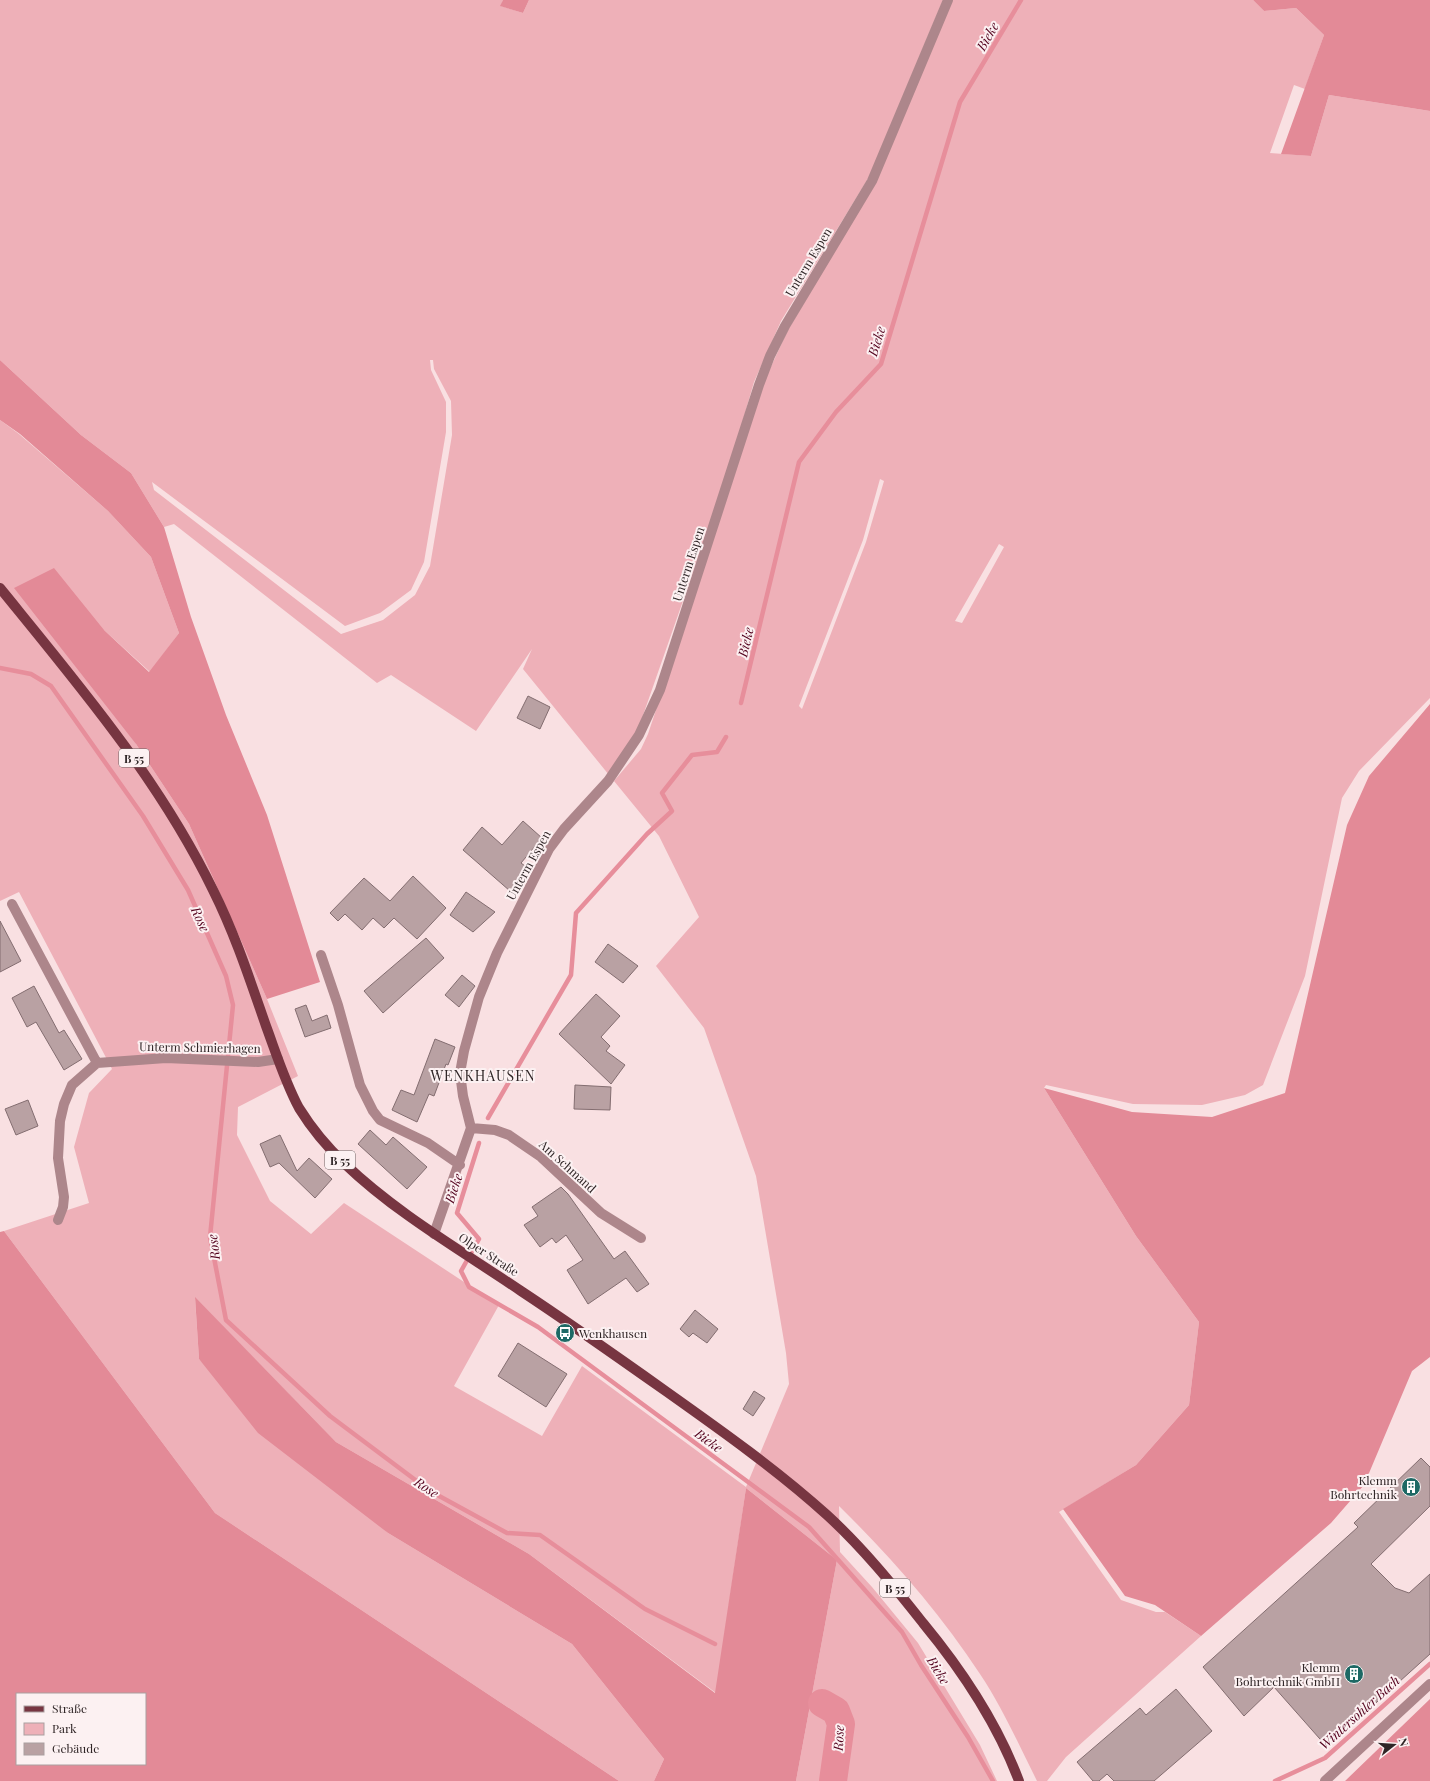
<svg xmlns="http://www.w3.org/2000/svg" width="1430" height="1781" viewBox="0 0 1430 1781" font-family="'Playfair Display',serif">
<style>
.green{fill:#eeb0b8;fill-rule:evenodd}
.forest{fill:#e38a97;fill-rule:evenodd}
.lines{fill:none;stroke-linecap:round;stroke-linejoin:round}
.stream{stroke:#e78e9b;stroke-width:4.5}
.river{stroke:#e78e9b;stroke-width:28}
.building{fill:#b9a1a3;stroke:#836d70}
.minor{stroke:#ad868b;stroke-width:10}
.tertiary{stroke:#ad868b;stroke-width:10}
.primary{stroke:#773541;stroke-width:10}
.labels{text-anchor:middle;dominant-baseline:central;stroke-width:4;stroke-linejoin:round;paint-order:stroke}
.shield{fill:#fcf1f2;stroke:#6c6263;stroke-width:1}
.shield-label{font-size:11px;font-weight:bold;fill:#2f2526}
.street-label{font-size:12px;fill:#2f2526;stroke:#fcf1f2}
.poi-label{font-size:12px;fill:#2f2526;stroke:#fcf1f2;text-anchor:end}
.water-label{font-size:13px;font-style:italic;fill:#53021d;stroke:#fcf1f2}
.quarter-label{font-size:14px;letter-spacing:1px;fill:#2f2526;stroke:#fcf1f2}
</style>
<rect width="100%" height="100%" fill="#f9e0e2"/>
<path class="green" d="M 0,0 L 503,0 L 501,6 L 523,13 L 529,0 L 943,0 L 869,177 L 781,321 L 754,382 L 728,472 L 634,741 L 609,775 L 523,669 L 532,649 L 476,731 L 391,675 L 377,683 L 174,524 L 164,527 L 131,473 L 81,435 L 0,360 ZM 430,360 L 433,360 L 434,369 L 451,401 L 452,435 L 430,566 L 415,595 L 383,620 L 341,634 L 154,490 L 152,482 L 345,626 L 380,613 L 411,590 L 424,562 L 446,432 L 446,402 L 431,370 Z
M 951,0 L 1253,0 L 1264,11 L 1296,8 L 1324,35 L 1305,89 L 1294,85 L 1270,153 L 1311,156 L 1329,95 L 1430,111 L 1430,698 L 1359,771 L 1342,798 L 1305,976 L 1263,1085 L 1245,1095 L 1202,1105 L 1133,1104 L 1046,1085 L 1044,1088 L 1136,1236 L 1199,1322 L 1189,1405 L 1136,1465 L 1059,1512 L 1121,1600 L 1156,1612 L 1165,1612 L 1201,1636 L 1066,1757 L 1047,1781 L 1037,1781 C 1019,1745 1002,1707 980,1674 C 940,1613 891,1557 839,1506 L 840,1552 L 872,1587 L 918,1643 L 980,1745 L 997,1781 L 796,1781 L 837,1560 L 746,1488 L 716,1693 L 529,1554 L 336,1442 L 195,1298 L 199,1359 L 388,1533 L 572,1644 L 664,1759 L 654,1781 L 619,1781 L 215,1513 L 4,1231 L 89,1203 L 74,1147 L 89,1093 L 112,1069 L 19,892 L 0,901 L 0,420 L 19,434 L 108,511 L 151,557 L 179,633 L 150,672 L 104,630 L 136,744 L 189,824 L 267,999 L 298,1076 L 238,1107 L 237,1135 L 270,1201 L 311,1234 L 344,1203 L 499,1305 L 454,1386 L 542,1436 L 582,1366 L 746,1487 L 789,1384 L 786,1353 L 756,1176 L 704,1028 L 656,966 L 699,917 L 659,836 L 614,781 L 641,749 L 648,734 L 734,476 L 761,388 L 788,330 L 874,184 ZM 880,479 L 884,481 L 866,542 L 802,709 L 799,706 L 863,540 ZM 999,544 L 1004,547 L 962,623 L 955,621 Z"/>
<path class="forest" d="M 503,0 L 529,0 L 523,13 L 500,6 Z
M 1253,0 L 1430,0 L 1430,111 L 1329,95 L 1311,156 L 1281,154 L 1324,35 L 1296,8 L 1264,11 Z
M 0,360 L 81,435 L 131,473 L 164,527 L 191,617 L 226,715 L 267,815 L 320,982 L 267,999 L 189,824 L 136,744 L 14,588 L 54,568 L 104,630 L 149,672 L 179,633 L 151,557 L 108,511 L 20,434 L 0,420 Z
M 1430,704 L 1430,1357 L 1412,1371 L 1364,1485 L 1331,1523 L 1201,1636 L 1155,1605 L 1125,1596 L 1063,1509 L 1136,1465 L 1189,1405 L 1199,1322 L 1136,1236 L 1044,1088 L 1132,1112 L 1212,1117 L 1285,1093 L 1347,825 L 1369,776 Z
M 4,1231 L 215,1513 L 619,1781 L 0,1781 L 0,1232 ZM 17,1694 L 145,1694 L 145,1764 L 17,1764 Z
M 195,1297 L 336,1442 L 529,1554 L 715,1693 L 746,1488 L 837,1560 L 796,1781 L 654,1781 L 664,1759 L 572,1644 L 388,1533 L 258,1433 L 199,1359 Z
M 1430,1699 L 1430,1781 L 1345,1781 Z"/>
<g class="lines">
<path class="stream" d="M 0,668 L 31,674 L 51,686 L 143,816 L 188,890 L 226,976 L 233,1005 L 210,1237 L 226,1320 L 330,1416 L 430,1491 L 507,1533 L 540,1535 L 645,1609 L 715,1644
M 741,703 L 799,462 L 836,412 L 881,364 L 960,102 L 1021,0
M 488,1118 L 571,975 L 576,913 L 647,834 L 672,811 L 662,793 L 692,755 L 717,752 L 726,737
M 479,1143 L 457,1213 L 479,1239 L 461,1271 L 469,1287 L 538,1327 L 809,1527 L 902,1632 L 921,1665 L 968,1737 L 993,1781
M 1275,1781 L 1325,1758 L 1430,1664"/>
<path class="river" d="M 822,1703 L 836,1711 L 841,1724 L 833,1781"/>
</g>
<path class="building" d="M 528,696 L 550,707 L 540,729 L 517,718 Z
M 523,821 L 542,838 L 521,863 L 529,869 L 510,891 L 463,850 L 482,827 L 502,845 Z
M 413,876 L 446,908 L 417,939 L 394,918 L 384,928 L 373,918 L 362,930 L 345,914 L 338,921 L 330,913 L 364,878 L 390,901 Z
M 466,892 L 495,912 L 473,932 L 450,915 Z
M 0,921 L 21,961 L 0,972 Z
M 426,938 L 444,958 L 383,1013 L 364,991 Z
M 608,944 L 638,966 L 623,983 L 595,962 Z
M 462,975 L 475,986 L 459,1007 L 445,995 Z
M 34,986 L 59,1033 L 64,1030 L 82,1059 L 64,1070 L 36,1022 L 27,1027 L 12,998 Z
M 596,994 L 620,1016 L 601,1037 L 610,1046 L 606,1051 L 625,1065 L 611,1084 L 559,1034 Z
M 306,1005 L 312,1021 L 327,1015 L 331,1028 L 305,1037 L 295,1009 Z
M 435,1039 L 455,1047 L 448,1065 L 446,1064 L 434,1096 L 429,1094 L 417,1122 L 392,1110 L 401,1090 L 414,1095 Z
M 575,1085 L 611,1087 L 610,1110 L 574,1109 Z
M 28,1100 L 38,1126 L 16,1135 L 5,1109 Z
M 370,1130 L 386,1145 L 393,1137 L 427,1167 L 407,1189 L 358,1144 Z
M 280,1135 L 297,1171 L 309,1158 L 332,1179 L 315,1198 L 279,1163 L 270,1167 L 260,1144 Z
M 561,1187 L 568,1194 L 614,1259 L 625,1251 L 649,1284 L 637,1292 L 626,1278 L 588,1304 L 567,1270 L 583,1260 L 566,1235 L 556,1243 L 552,1238 L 540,1247 L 524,1225 L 538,1216 L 532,1207 Z
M 695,1310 L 718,1329 L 707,1343 L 693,1333 L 689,1337 L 680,1329 Z
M 518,1343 L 567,1374 L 546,1407 L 498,1376 Z
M 754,1391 L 765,1398 L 753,1416 L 743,1409 Z
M 1421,1458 L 1430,1467 L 1430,1506 L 1371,1564 L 1395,1588 L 1409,1593 L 1430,1574 L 1430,1654 L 1327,1747 L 1274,1687 L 1244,1716 L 1203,1667 L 1358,1527 L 1354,1523 Z
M 1176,1689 L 1212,1731 L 1154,1781 L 1114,1781 L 1107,1774 L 1099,1781 L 1093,1781 L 1077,1762 L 1140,1708 L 1146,1715 Z"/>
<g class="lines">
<path class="minor" d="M 12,904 L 97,1063
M 321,955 L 338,1005 L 360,1085 L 373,1111 L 380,1120 L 428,1143 L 460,1165
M 471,1128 L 495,1130 L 509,1135 L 541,1157 L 601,1213 L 641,1238
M 58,1220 L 63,1207 L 64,1197 L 58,1158 L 60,1121 L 64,1104 L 72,1085 L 97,1063 L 166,1058 L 258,1062 L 278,1059
M 434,1234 L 471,1128 L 463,1096 L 460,1073 L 464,1051 L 479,997 L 497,953 L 549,849 L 564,829 L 608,781 L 639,735 L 660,690 L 759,385 L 770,356 L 785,326 L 872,181 L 948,0"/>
<path class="tertiary" d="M 1325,1781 L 1430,1684"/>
<path class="primary" d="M 0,588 C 78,684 159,779 213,890 C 235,934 250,980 266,1026 C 276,1053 285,1082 299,1108 C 312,1129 327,1147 345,1164 C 396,1213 462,1251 521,1291 C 571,1324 619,1358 667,1392 C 722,1431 777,1470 827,1515 C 862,1547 893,1585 923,1623 C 961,1669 998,1725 1019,1781"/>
</g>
<defs>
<symbol id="bus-disc" viewBox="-11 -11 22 22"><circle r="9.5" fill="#1d6965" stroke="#fcf1f2"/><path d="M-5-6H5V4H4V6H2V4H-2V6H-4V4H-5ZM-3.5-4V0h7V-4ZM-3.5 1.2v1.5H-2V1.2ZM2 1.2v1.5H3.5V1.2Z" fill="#fff"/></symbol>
<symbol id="building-disc" viewBox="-11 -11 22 22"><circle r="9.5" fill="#1d6965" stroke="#fcf1f2"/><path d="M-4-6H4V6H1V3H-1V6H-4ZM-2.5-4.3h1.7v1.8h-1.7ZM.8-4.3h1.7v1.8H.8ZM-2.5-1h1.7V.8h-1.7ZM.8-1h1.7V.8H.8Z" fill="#fff"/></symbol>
</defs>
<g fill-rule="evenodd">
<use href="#bus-disc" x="554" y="1322" width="22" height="22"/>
<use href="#building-disc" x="1400" y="1476" width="22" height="22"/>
<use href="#building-disc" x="1343" y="1663" width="22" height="22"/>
</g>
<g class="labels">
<g class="shield">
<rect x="119" y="749" width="30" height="18" rx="3"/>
<rect x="325" y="1151" width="30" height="18" rx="3"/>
<rect x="880" y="1579" width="30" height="18" rx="3"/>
</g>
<g class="shield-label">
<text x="134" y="758">B 55</text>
<text x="340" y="1160">B 55</text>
<text x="895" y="1588">B 55</text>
</g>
<g class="street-label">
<text transform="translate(808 262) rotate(-59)">Unterm Espen</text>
<text transform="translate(688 564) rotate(-72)">Unterm Espen</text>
<text transform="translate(528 865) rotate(-61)">Unterm Espen</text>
<text transform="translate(200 1047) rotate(1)">Unterm Schmierhagen</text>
<text transform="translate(568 1166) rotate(42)">Am Schmand</text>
<text transform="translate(489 1254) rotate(33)">Olper Straße</text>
</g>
<g class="poi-label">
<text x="579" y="1333" text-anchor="start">Wenkhausen</text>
<text x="1397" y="1480">Klemm<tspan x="1397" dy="14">Bohrtechnik</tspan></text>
<text x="1340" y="1667">Klemm<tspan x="1340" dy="14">Bohrtechnik GmbH</tspan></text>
</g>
<g class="water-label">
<text transform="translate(987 36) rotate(-60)">Bieke</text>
<text transform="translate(876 341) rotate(-73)">Bieke</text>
<text transform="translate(745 642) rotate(-77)">Bieke</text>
<text transform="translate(201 919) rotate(66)">Rose</text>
<text transform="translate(453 1188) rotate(-72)">Bieke</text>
<text transform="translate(213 1247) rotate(-97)">Rose</text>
<text transform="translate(709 1440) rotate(36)">Bieke</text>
<text transform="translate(427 1487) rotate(34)">Rose</text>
<text transform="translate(939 1670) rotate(58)">Bieke</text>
<text transform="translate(1359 1712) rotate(-42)">Wintersohler Bach</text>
<text transform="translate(838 1738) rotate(-87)">Rose</text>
</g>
<g class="quarter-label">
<text x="483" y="1075">WENKHAUSEN</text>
</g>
</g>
<rect x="16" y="1693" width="130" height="72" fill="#fcf1f2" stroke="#aa9fa0"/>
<rect x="24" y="1706" width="20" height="6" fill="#773541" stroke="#aa9fa0"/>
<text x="52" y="1713" font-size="12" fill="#2f2526">Straße</text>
<rect x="24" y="1723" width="20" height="12" fill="#eeb0b8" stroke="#aa9fa0"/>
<text x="52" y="1733" font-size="12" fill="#2f2526">Park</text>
<rect x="24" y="1743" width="20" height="12" fill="#b9a1a3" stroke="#aa9fa0"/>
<text x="52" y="1753" font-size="12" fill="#2f2526">Gebäude</text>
<g transform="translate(1394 1745) rotate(73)" stroke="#fcf1f2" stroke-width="3" paint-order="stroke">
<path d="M0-3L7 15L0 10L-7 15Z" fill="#2f2526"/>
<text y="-6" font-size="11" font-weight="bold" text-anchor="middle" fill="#2f2526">N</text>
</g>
</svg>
